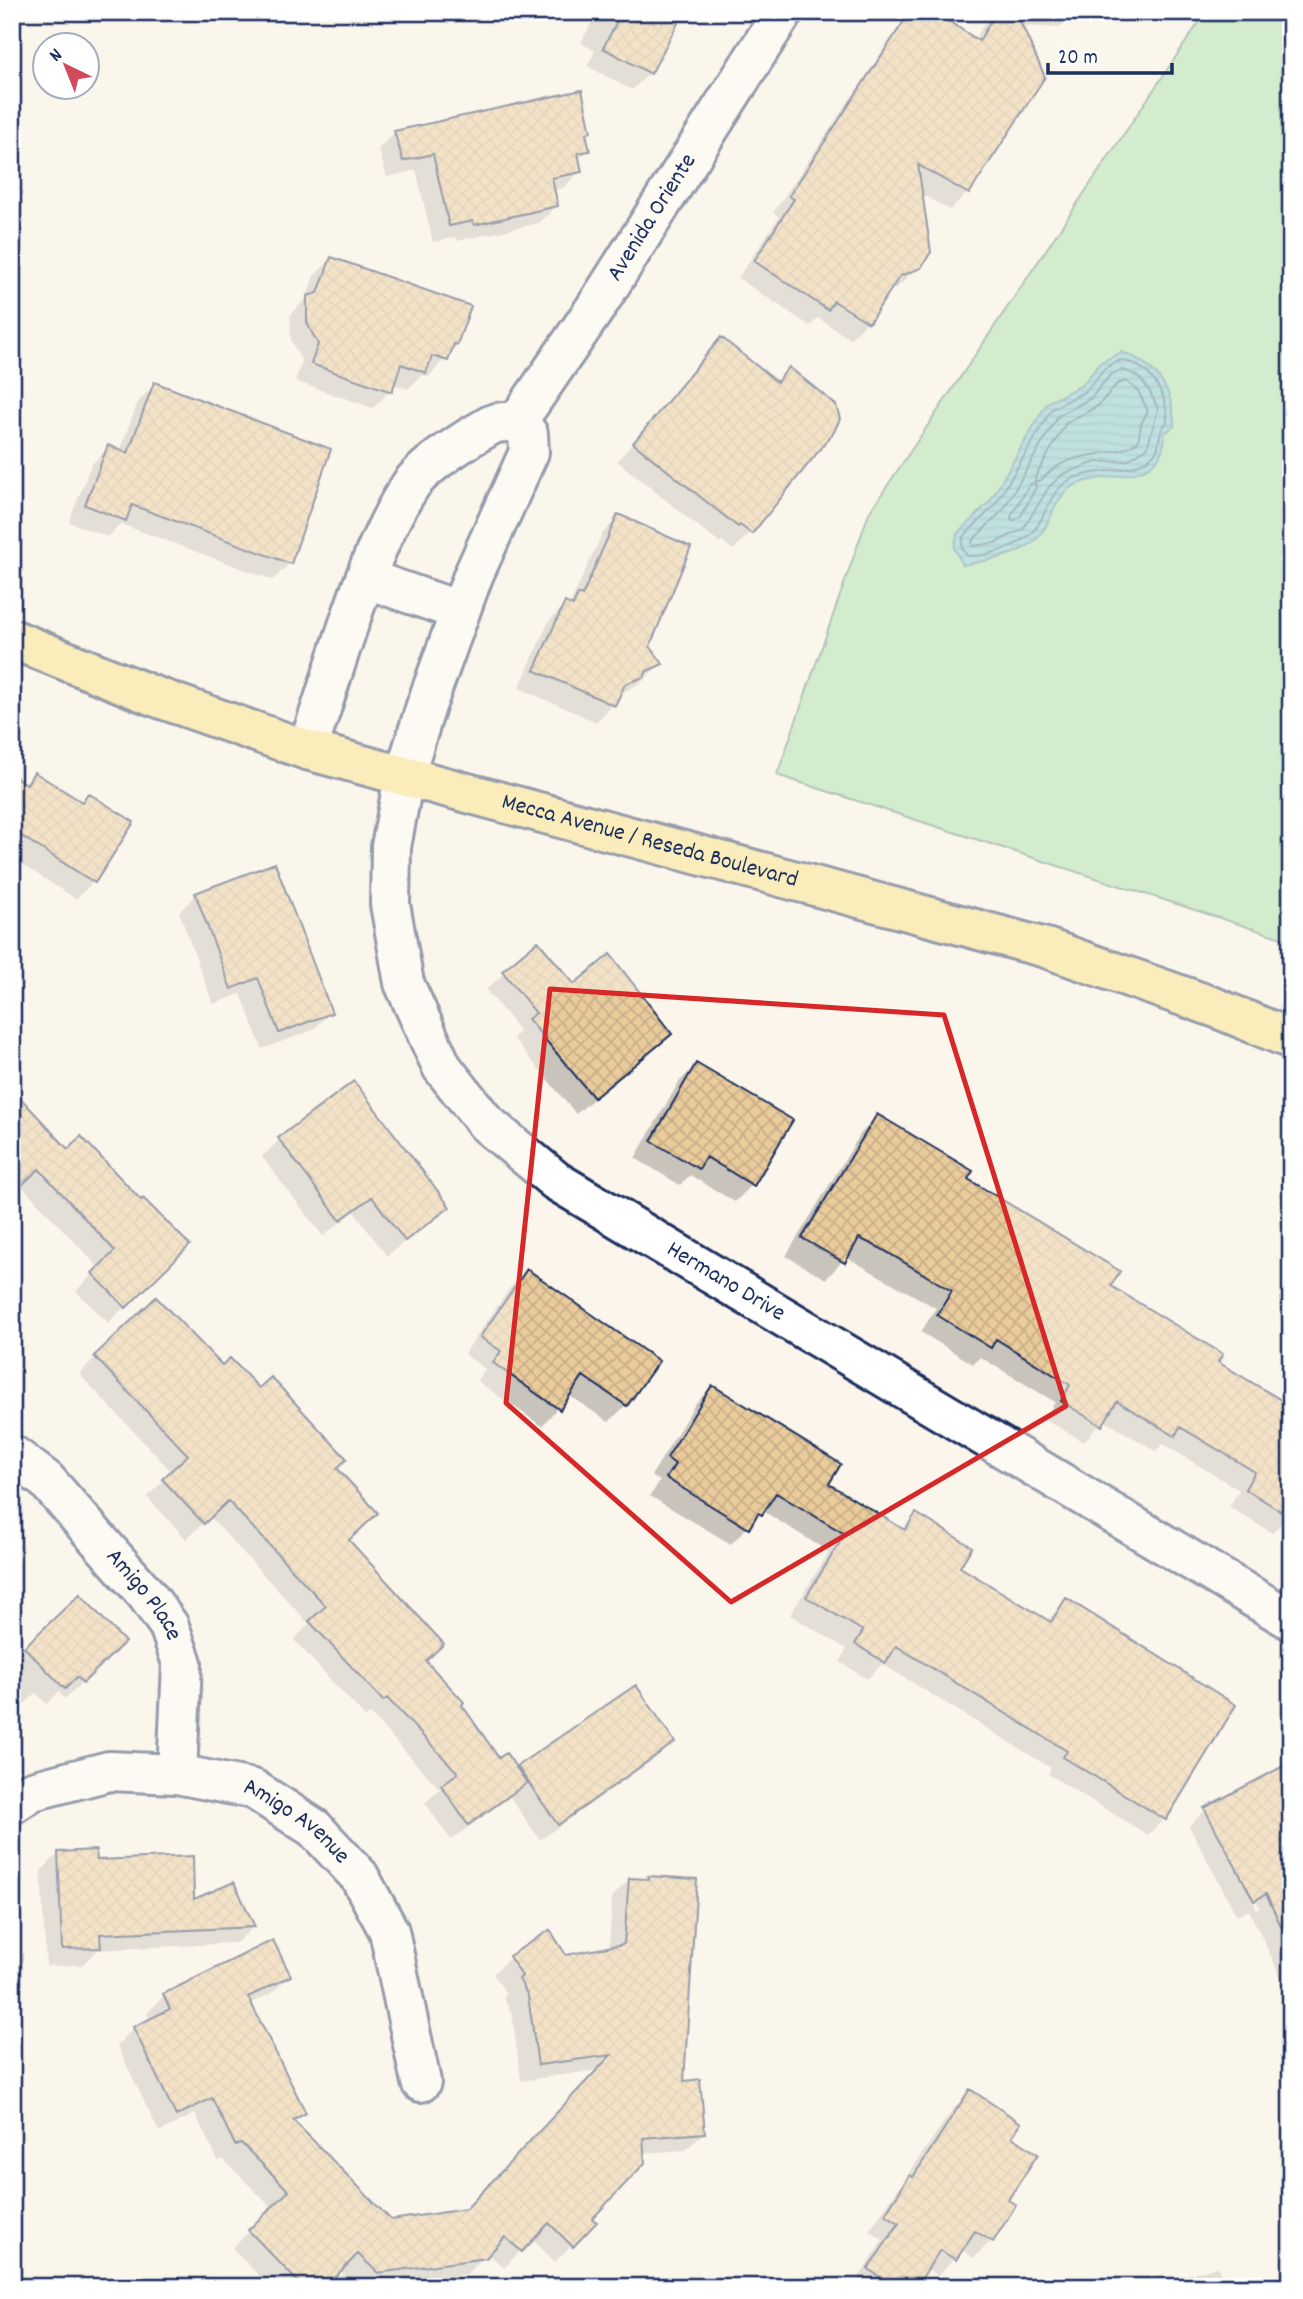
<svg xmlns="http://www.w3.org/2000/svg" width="1303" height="2299" viewBox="0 0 1303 2299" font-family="Dekko,sans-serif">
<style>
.grass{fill:#a3e0a8;stroke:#5f8883;stroke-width:2}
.water{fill:url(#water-rules);stroke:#538ba5;stroke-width:2}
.shadow{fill:#0003;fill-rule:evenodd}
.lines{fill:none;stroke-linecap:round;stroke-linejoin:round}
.shore{stroke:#406c8d;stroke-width:2}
.building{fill:url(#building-cross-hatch);stroke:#1b2f5e;stroke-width:2}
.minor-casing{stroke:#1b2f5e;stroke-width:44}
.major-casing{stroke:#1b2f5e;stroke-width:44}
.minor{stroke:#fff;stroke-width:38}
.major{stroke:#f8e281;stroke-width:38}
.marked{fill:none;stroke:#d62828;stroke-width:5;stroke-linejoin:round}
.labels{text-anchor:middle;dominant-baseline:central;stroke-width:5;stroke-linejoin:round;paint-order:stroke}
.street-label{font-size:24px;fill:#1b2f5e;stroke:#fff}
</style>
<defs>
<pattern id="water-rules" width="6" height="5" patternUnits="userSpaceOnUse" patternTransform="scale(1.75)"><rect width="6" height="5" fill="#78c8d4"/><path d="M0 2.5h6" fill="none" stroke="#62a3af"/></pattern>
<pattern id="building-cross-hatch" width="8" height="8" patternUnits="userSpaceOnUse" patternTransform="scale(1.75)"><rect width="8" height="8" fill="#eacb9c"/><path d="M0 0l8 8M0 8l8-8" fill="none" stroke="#c8af89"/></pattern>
</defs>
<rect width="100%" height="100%" fill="#fbf5eb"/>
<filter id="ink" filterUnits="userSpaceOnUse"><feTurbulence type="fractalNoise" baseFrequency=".0143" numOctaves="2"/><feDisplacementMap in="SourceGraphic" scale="14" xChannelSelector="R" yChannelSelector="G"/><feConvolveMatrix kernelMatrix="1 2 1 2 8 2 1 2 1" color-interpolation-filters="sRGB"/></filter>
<g filter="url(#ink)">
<path class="grass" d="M 1206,12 L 1291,12 L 1291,941 L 777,775 L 869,513 Z"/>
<path class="water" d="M 1122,352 C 1156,364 1174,390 1174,426 L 1165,433 C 1164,490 1103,467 1070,488 C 1057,497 1052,516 1044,529 C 1030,555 990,560 963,565 L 954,548 L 957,534 L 990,501 L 1047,403 L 1082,385 L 1101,362 Z"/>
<path class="shadow" d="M 597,12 L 689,12 L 685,15 L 681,13 L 649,73 L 632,90 L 587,66 L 595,51 L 581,43 Z
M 909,12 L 932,12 L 974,40 L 992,12 L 1077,12 L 1060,28 L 1020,26 L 1043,76 L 967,193 L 950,210 L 921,194 L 930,245 L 927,257 L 897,288 L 888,290 L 867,322 L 850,339 L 818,318 L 810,326 L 738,278 L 779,217 L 773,213 Z
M 589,131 L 585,135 L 588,150 L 578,160 L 581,171 L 563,188 L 553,190 L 557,206 L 539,223 L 457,241 L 456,237 L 433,242 L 416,170 L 387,177 L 378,149 L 395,132 Z
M 331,259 L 456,345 L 429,377 L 422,375 L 408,389 L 393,384 L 390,391 L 373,408 L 295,381 L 302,362 L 291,341 L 290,315 L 306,299 L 314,276 Z
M 722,339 L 775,383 L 789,369 L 750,533 L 733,550 L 722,541 L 719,543 L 617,461 Z
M 155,384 L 311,508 L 290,563 L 273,580 L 121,524 L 108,537 L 69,522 L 91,465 L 108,448 L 119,452 L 138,402 Z
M 619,517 L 648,647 L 660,664 L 643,681 L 617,696 L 613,705 L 596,722 L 519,688 L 549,621 L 566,604 L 569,606 L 602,534 Z
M 34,774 L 80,803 L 88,795 L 93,882 L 76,899 L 12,858 L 12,777 L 24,784 Z
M 196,895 L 330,1013 L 313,1030 L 262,1049 L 241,994 L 213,1004 L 179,912 Z
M 538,943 L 574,986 L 669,1034 L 576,1114 L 513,1038 L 520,1031 L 486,990 Z
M 696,1065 L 790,1120 L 752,1185 L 735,1202 L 690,1175 L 680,1185 L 635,1158 L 679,1082 Z
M 12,1096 L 68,1151 L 141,1202 L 187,1245 L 108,1323 L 76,1291 L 99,1268 L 21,1185 Z
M 878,1116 L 1216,1362 L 1286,1405 L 1291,1400 L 1291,1513 L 1272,1533 L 1229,1507 L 1239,1490 L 1163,1444 L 1156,1451 L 1103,1420 L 1084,1442 L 1045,1419 L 1055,1402 L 980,1357 L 973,1364 L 921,1332 L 936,1308 L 846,1257 L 826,1279 L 786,1256 L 861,1133 Z
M 279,1140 L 447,1207 L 387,1256 L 354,1212 L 323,1236 L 262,1157 Z
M 527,1271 L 657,1361 L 626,1405 L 609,1422 L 568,1395 L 542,1426 L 477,1381 L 485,1369 L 464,1354 L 510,1288 Z
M 96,1357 L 222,1368 L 335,1468 L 347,1541 L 424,1661 L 499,1761 L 515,1770 L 518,1767 L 673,1741 L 656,1758 L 540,1840 L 510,1797 L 451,1840 L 425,1803 L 440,1789 L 370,1714 L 365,1717 L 294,1640 L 309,1624 L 210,1517 L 186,1539 L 147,1497 L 172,1472 L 79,1374 Z
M 712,1387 L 827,1484 L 901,1530 L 916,1515 L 958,1567 L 1047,1621 L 1066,1600 L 1165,1818 L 1148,1835 L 1048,1774 L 1051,1768 L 882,1664 L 867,1679 L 840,1662 L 847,1649 L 790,1615 L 829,1552 L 763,1511 L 731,1544 L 650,1496 L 660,1481 L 651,1476 L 695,1404 Z
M 80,1596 L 123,1642 L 65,1699 L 59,1692 L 47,1704 L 36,1693 L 12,1716 L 12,1661 Z
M 1291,1765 L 1291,1999 L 1249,1910 L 1237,1916 L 1189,1826 L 1206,1809 ZM 1205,1812 L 1209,1812 L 1260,1908 L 1257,1909 Z
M 58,1854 L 95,1862 L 253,1927 L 236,1943 L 97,1950 L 82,1965 L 46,1966 L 41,1871 Z
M 649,1877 L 682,2083 L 703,2133 L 686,2150 L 643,2153 L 590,2219 L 594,2222 L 555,2262 L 532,2239 L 504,2268 L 488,2253 L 467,2274 L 381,2287 L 357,2287 L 340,2270 L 323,2287 L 270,2287 L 232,2248 L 273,2209 L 223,2159 L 218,2161 L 195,2114 L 159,2132 L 117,2045 L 134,2028 L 150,2020 L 147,2013 L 164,1996 L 272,1943 L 289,1976 L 272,1993 L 250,2004 L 304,2113 L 294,2123 L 391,2222 L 465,2211 L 597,2070 L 521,2081 L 512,2014 L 503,1997 L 506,1994 L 493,1974 L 510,1957 L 565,1957 L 609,1949 L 612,1897 L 629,1880 L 646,1881 Z
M 970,2092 L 1009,2138 L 1005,2200 L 1014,2206 L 991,2241 L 974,2258 L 961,2250 L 938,2276 L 926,2268 L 914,2287 L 853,2287 L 883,2240 L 869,2231 L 953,2109 Z
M 1218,2266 L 1223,2284 L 1233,2281 L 1234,2287 L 1143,2287 Z"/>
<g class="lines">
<path class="shore" d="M 1121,360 C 1150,365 1168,394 1167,422 C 1155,434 1163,446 1153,455 C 1130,477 1095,466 1068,481 C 1052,490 1047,511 1038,525 C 1026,545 988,557 967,556 L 962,547 L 963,537 L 995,505 L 1052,409 L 1086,391 L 1105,368 Z
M 1122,370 C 1143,374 1150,391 1158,409 L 1147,448 L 1126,461 L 1096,462 L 1063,474 L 1049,487 L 1023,529 L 995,543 L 972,546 L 972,541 L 1003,510 L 1058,416 L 1091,398 L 1110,375 Z
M 1126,381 L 1138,391 L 1148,411 L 1141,424 L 1138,442 C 1104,462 1073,445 1040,481 L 1035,481 L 1035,477 L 1066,423 L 1098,406 L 1117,384 Z
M 1035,483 L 1036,487 L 1021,516 L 1012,521 L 1011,516 L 1030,484 Z"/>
</g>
<path class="building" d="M 622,12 L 684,12 L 651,74 L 603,48 Z
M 910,12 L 935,12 L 979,41 L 996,12 L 1016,12 L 1045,77 L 969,194 L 918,165 L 931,252 L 921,268 L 900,276 L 869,323 L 834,301 L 828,310 L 754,261 L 794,199 L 789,196 Z
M 582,90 L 591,132 L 586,133 L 590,151 L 578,153 L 582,172 L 552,178 L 558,206 L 474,225 L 473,221 L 449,226 L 433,154 L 403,161 L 394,131 Z
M 331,257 L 471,306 L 457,345 L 454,344 L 448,361 L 432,356 L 426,373 L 401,364 L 392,392 L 311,364 L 318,344 L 307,323 L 307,296 L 318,293 Z
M 721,337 L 777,382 L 789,367 L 836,405 L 840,419 L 834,432 L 752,534 L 740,525 L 738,527 L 633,443 Z
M 154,382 L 331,449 L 291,564 L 132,505 L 126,521 L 85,505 L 108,445 L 128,453 Z
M 618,514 L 691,547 L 650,646 L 663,664 L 647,671 L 644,677 L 625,684 L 615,706 L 534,670 L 565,602 L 573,606 L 578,594 L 582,596 Z
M 34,772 L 82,802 L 88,793 L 134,822 L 95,883 L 12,830 L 12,775 L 27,784 Z
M 275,863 L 332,1013 L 279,1033 L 258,978 L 231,989 L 195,893 Z
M 538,941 L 574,984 L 610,954 L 672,1034 L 594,1098 L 528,1019 L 536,1013 L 502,971 Z
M 696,1063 L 793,1120 L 754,1186 L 706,1157 L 699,1169 L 651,1141 Z
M 354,1081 L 450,1207 L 405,1241 L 372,1197 L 340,1220 L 278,1138 Z
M 12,1089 L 68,1149 L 81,1136 L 141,1200 L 143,1198 L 190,1245 L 126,1308 L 92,1273 L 115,1251 L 39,1169 L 12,1194 Z
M 877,1114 L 973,1171 L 968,1179 L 1120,1271 L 1111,1286 L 1223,1354 L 1218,1362 L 1291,1406 L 1291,1517 L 1245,1489 L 1255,1472 L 1180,1427 L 1175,1436 L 1117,1401 L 1102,1426 L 1061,1401 L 1070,1385 L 996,1339 L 991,1348 L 937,1315 L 952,1291 L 880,1248 L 859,1238 L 845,1263 L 802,1238 Z
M 527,1269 L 659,1361 L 627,1406 L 583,1376 L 560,1410 L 493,1363 L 501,1351 L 480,1337 Z
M 156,1297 L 222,1365 L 230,1358 L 259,1388 L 271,1377 L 347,1459 L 337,1468 L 378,1513 L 349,1540 L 444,1644 L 426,1661 L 464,1702 L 462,1705 L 499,1758 L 506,1753 L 527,1783 L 468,1825 L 441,1785 L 458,1773 L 387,1698 L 383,1701 L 309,1621 L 326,1606 L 228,1501 L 204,1524 L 162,1479 L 188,1455 L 94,1356 Z
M 712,1385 L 841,1464 L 829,1484 L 905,1530 L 916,1513 L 972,1547 L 960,1567 L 1051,1622 L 1066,1598 L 1236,1705 L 1166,1820 L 1063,1757 L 1067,1751 L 896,1646 L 886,1663 L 855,1644 L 863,1631 L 806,1597 L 845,1534 L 776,1493 L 762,1515 L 758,1513 L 749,1529 L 666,1478 L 675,1464 L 667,1458 Z
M 80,1594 L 125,1642 L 83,1683 L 77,1677 L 65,1689 L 24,1647 Z
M 636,1685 L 675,1742 L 558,1825 L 517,1766 Z
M 1291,1762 L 1291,1947 L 1266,1894 L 1254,1901 L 1204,1808 Z
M 96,1850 L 97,1860 L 193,1856 L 194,1899 L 234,1882 L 255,1927 L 100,1934 L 101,1948 L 62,1949 L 58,1852 Z
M 648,1876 L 697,1879 L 684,2081 L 700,2079 L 705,2133 L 643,2138 L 645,2163 L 592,2219 L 597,2222 L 573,2247 L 549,2223 L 522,2252 L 505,2237 L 486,2258 L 378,2273 L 358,2254 L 325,2287 L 303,2287 L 248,2230 L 289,2191 L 241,2143 L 235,2145 L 212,2098 L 176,2116 L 133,2027 L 170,2009 L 163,1994 L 273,1940 L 291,1976 L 248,1997 L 306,2113 L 293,2120 L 391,2220 L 466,2209 L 611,2055 L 538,2065 L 528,1996 L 519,1979 L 522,1976 L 509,1956 L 550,1930 L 566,1955 L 624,1944 L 629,1878 L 649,1879 Z
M 970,2089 L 1021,2123 L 1012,2137 L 1038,2154 L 1008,2200 L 1016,2205 L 993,2242 L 975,2231 L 956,2260 L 940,2250 L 916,2287 L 896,2287 L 868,2269 L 899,2223 L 885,2214 L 910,2175 L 913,2177 Z"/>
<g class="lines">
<defs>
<g id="minor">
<path id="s1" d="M 517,422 L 528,434 L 529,452 L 473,576 L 426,706 L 404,777 L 391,847 L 390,904 L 404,983 L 442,1067 L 486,1123 L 556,1181 L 1291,1620"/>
<path id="s2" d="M 517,422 L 596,307 L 783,12"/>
<path d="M 367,579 L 460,611"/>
<path d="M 307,750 C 336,669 364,556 410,486 C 423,466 469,437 491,425 C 499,421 509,422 517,422"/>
<path id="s3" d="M 14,1456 L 46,1480 L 146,1594 L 169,1626 L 182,1663 L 177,1774"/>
<path id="s4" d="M 12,1804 L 32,1791 L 109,1771 L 177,1774 L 253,1789 L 314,1828 L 359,1876 L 389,1931 L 421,2082"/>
</g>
<g id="major">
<path id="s5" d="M 12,639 L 151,695 L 307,750 L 1046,948 L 1214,1007 L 1291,1039"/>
</g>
</defs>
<use href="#minor" class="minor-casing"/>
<use href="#major" class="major-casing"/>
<use href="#minor" class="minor"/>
<use href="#major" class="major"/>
</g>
</g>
<path d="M0 0H1303V2299H0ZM 550,989 L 944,1015 L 1066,1406 L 731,1602 L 506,1403 Z" fill="#fbf5eb" fill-opacity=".55" fill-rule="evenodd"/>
<path class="marked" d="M 550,989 L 944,1015 L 1066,1406 L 731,1602 L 506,1403 Z"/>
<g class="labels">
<g class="street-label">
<text stroke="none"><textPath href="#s2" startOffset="245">Avenida Oriente</textPath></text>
<text stroke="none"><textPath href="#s5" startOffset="670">Mecca Avenue / Reseda Boulevard</textPath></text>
<text stroke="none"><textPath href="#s1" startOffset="1043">Hermano Drive</textPath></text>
<text stroke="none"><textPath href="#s3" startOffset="191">Amigo Place</textPath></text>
<text stroke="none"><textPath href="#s4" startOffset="303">Amigo Avenue</textPath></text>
</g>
</g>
<rect width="1303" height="2299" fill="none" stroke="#fff" stroke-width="42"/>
<rect x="21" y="21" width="1261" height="2257" fill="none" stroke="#1b2f5e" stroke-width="2.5" filter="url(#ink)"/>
<g transform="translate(66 66) rotate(317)"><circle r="33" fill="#ffffff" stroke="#a4acbf" stroke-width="2"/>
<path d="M0-5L12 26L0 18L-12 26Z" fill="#d1495b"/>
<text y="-10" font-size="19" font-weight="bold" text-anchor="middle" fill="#1b2f5e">N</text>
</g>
<path d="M1048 63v10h124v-10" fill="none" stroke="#1b2f5e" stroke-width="3.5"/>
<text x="1058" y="63" font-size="21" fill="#1b2f5e" stroke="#ffffff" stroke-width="5" paint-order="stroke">20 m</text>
</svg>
